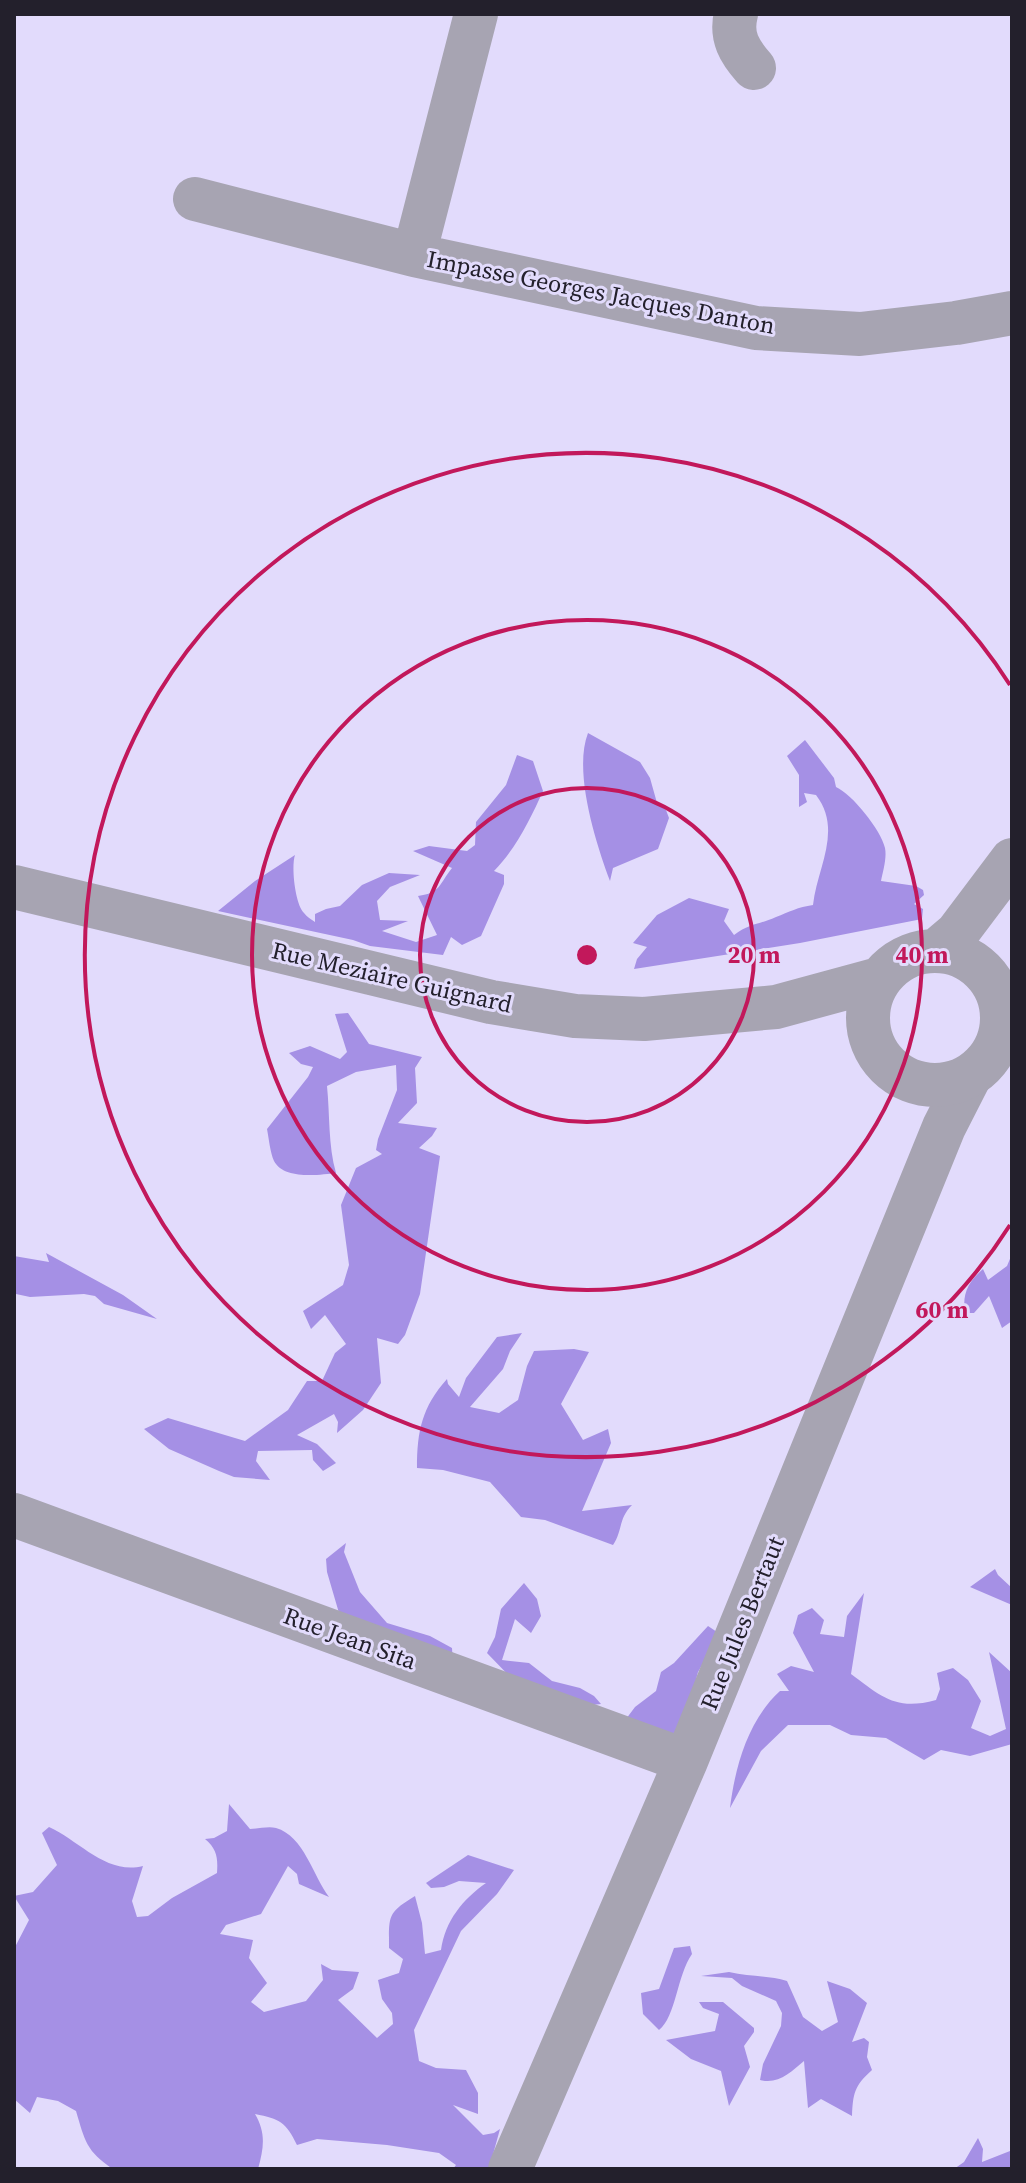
<svg xmlns="http://www.w3.org/2000/svg" width="1026" height="2183" viewBox="0 0 1026 2183" font-family="'Source Serif 4',serif">
<style>
.forest{fill:#a590e5}
.lines{fill:none;stroke-linecap:round;stroke-linejoin:round}
.minor{stroke:#a7a4b2;stroke-width:44}
.tertiary{stroke:#a7a4b2;stroke-width:44}
.ring{fill:none;stroke:#c2185b;stroke-width:4}
.labels{text-anchor:middle;dominant-baseline:central;stroke-width:6;stroke-linejoin:round;paint-order:stroke}
.street-label{font-size:24px;fill:#23202c;stroke:#e2dbfc}
.centre{fill:#c2185b;stroke:#e2dbfc;stroke-width:4}
.ring-label{font-size:24px;text-anchor:middle;font-weight:bold;fill:#c2185b;stroke:#e2dbfc;stroke-width:6;stroke-linejoin:round;paint-order:stroke}
</style>
<rect width="100%" height="100%" fill="#e2dbfc"/>
<path class="forest" d="M 588,733 L 640,762 L 650,778 L 657,803 L 666,810 L 669,818 L 658,849 L 613,868 L 610,881 C 596,843 573,772 588,733 Z
M 805,740 L 834,778 L 836,787 C 852,794 881,830 885,848 C 887,858 883,871 881,881 L 916,886 L 923,890 L 924,895 L 914,904 L 923,909 L 922,919 L 800,943 L 634,969 L 637,959 L 647,947 L 633,943 L 657,915 L 689,898 L 729,909 L 724,921 L 734,935 C 750,923 758,925 776,917 C 789,912 798,907 813,905 C 817,868 843,830 816,795 L 804,793 L 807,802 L 799,807 L 799,775 L 787,756 Z
M 517,755 L 533,761 L 543,791 C 531,818 515,850 494,871 L 504,875 L 504,884 L 481,936 L 462,945 L 451,937 L 443,955 L 370,946 L 353,940 L 218,911 L 255,881 L 295,855 C 291,866 295,904 304,913 C 307,917 311,919 315,922 L 315,914 L 326,909 L 340,906 L 362,885 L 389,873 L 420,875 L 390,887 L 377,901 L 380,920 L 408,921 L 382,931 L 416,942 L 437,935 L 418,896 C 441,893 439,884 452,868 L 413,851 L 429,846 L 467,851 L 475,845 L 476,822 L 506,785 Z
M 348,1013 L 369,1044 L 422,1057 L 415,1068 L 417,1103 L 398,1123 L 437,1128 L 432,1136 L 419,1148 L 440,1156 L 420,1294 L 405,1335 L 398,1344 L 377,1338 L 381,1383 L 363,1410 L 337,1433 L 338,1422 L 334,1414 L 297,1435 L 317,1444 L 336,1463 L 323,1471 L 313,1460 L 312,1450 L 258,1451 L 256,1461 L 270,1480 L 234,1477 L 219,1471 L 169,1449 L 144,1429 L 168,1418 L 245,1441 L 288,1410 L 307,1381 L 322,1381 L 335,1353 L 346,1344 L 325,1315 L 311,1329 L 303,1311 L 343,1285 L 349,1265 L 341,1205 L 356,1168 L 382,1154 L 376,1150 L 378,1139 L 397,1090 L 396,1065 L 356,1072 L 327,1086 C 330,1115 328,1145 336,1173 C 319,1175 284,1180 274,1161 C 270,1152 269,1139 267,1129 L 308,1077 L 313,1067 L 301,1064 L 289,1053 L 310,1046 L 340,1059 L 347,1052 L 335,1014 Z
M 46,1253 L 123,1295 L 157,1319 L 104,1304 L 95,1296 L 84,1294 L 30,1297 L 16,1294 L 14,1256 L 49,1262 Z
M 1012,1254 L 1012,1321 L 1002,1328 L 989,1296 L 974,1313 L 965,1313 C 962,1294 968,1282 983,1269 L 988,1280 L 1007,1266 Z
M 522,1333 L 510,1351 L 503,1369 L 470,1407 L 499,1413 L 518,1400 L 527,1366 L 534,1351 L 574,1349 L 589,1352 L 561,1404 L 583,1440 L 608,1429 L 611,1443 L 582,1511 L 632,1505 C 618,1519 623,1530 613,1545 L 545,1520 L 521,1517 L 490,1482 L 443,1470 L 417,1468 C 417,1431 422,1407 447,1379 L 448,1384 L 459,1397 L 466,1378 L 497,1337 Z
M 346,1543 L 344,1552 L 360,1592 L 387,1623 L 430,1636 L 452,1648 L 453,1665 L 339,1613 L 327,1572 L 326,1559 Z
M 995,1569 L 998,1575 L 1012,1588 L 1012,1605 L 970,1587 Z
M 524,1583 L 537,1599 L 541,1616 L 531,1633 L 515,1619 L 502,1660 L 529,1663 L 552,1681 L 580,1688 L 594,1696 L 601,1704 L 572,1707 L 520,1687 L 487,1653 L 495,1637 L 501,1609 Z
M 864,1593 L 851,1674 C 882,1697 896,1711 936,1700 L 940,1689 L 937,1673 L 953,1668 L 968,1680 L 981,1701 L 971,1728 L 990,1736 L 1006,1729 L 989,1652 L 1012,1673 L 1012,1744 L 970,1756 L 941,1750 L 924,1760 L 886,1738 L 851,1735 L 830,1725 L 788,1725 L 761,1751 L 730,1808 C 735,1767 748,1720 780,1691 L 789,1691 L 777,1674 L 791,1666 L 814,1672 L 793,1633 L 798,1615 L 812,1608 L 824,1620 L 820,1634 L 844,1637 L 847,1616 Z
M 708,1626 L 720,1634 L 698,1672 L 680,1742 L 626,1719 L 635,1707 L 656,1691 L 661,1672 L 674,1663 Z
M 229,1804 L 250,1829 C 258,1829 268,1826 276,1828 C 304,1836 313,1876 329,1897 L 299,1884 L 297,1874 L 288,1866 L 261,1914 L 226,1925 L 220,1934 L 253,1940 L 249,1958 L 267,1983 L 251,2002 L 264,2012 L 306,2001 L 323,1980 L 321,1964 L 332,1970 L 359,1972 L 353,1989 L 338,2000 L 377,2038 L 393,2024 L 392,2013 L 382,1999 L 378,1980 L 399,1973 L 403,1959 L 389,1948 C 389,1916 387,1913 415,1896 L 422,1923 L 425,1954 L 441,1950 C 445,1921 463,1899 486,1883 L 459,1881 L 444,1887 L 431,1888 L 426,1883 L 468,1855 L 514,1870 L 497,1894 L 461,1931 L 414,2030 L 419,2061 L 436,2068 L 466,2070 L 478,2093 L 478,2114 L 453,2105 L 483,2135 L 494,2133 L 500,2129 L 489,2169 L 453,2169 L 456,2165 L 439,2153 L 387,2145 L 317,2139 L 297,2145 C 286,2122 280,2119 255,2114 C 266,2133 264,2147 258,2169 L 113,2169 C 86,2151 85,2141 76,2111 L 58,2101 L 37,2097 L 30,2113 L 14,2099 L 14,1949 L 29,1920 L 14,1896 L 33,1892 L 57,1865 L 42,1833 L 49,1827 C 80,1841 106,1875 143,1866 L 132,1901 L 137,1917 L 148,1916 L 172,1898 L 217,1873 C 218,1858 217,1849 205,1839 L 214,1838 L 227,1831 Z
M 690,1946 L 692,1954 C 677,1975 676,2017 659,2030 L 643,2014 L 641,1993 L 659,1989 L 674,1948 Z
M 729,1972 C 749,1977 768,1975 787,1981 L 803,2017 L 822,2031 L 838,2022 L 827,1981 L 850,1989 L 867,2003 L 852,2042 L 864,2038 L 869,2042 L 867,2057 L 872,2070 C 854,2086 853,2094 852,2116 L 821,2099 L 808,2108 L 804,2061 C 791,2072 778,2085 760,2080 L 763,2064 L 781,2026 L 782,2013 L 776,2001 L 742,1986 L 732,1978 L 701,1976 Z
M 699,2002 L 723,2002 L 754,2028 L 754,2032 L 744,2046 L 750,2067 L 729,2106 L 721,2071 L 691,2059 L 666,2040 L 715,2031 L 719,2014 L 703,2008 Z
M 978,2138 L 983,2149 L 982,2162 L 1010,2151 L 1012,2169 L 954,2169 L 964,2162 Z"/>
<g class="lines">
<path class="minor" d="M 736,14 C 730,37 740,52 754,68
M 195,199 L 414,255 L 756,328 L 860,334 L 956,323 L 1012,313
M 414,255 L 476,14
M 14,1515 L 686,1761
M 510,2169 L 686,1761 L 944,1127 L 970,1076"/>
<path class="tertiary" d="M 14,887 L 491,1002 L 575,1016 L 644,1019 L 776,1007 L 879,979
M 937,950 L 957,933 L 1012,860
M868 1018a67 67 0 1 1 134 0a67 67 0 1 1-134 0Z"/>
</g>
<g class="ring">
<circle cx="587" cy="955" r="167"/>
<circle cx="587" cy="955" r="335"/>
<path d="M1010 1225A502 502 0 1 1 1010 685"/>
</g>
<g class="labels">
<g class="street-label">
<text transform="translate(601 292) rotate(11)">Impasse Georges Jacques Danton</text>
<text transform="translate(392 977) rotate(13)">Rue Meziaire Guignard</text>
<text transform="translate(742 1623) rotate(-68)">Rue Jules Bertaut</text>
<text transform="translate(350 1638) rotate(20)">Rue Jean Sita</text>
</g>
</g>
<circle cx="587" cy="955" r="12" class="centre"/>
<g class="ring-label">
<text x="754" y="963">20 m</text>
<text x="922" y="963">40 m</text>
<text x="942" y="1318">60 m</text>
</g>
<rect width="1026" height="2183" fill="none" stroke="#23202c" stroke-width="32"/>
</svg>
